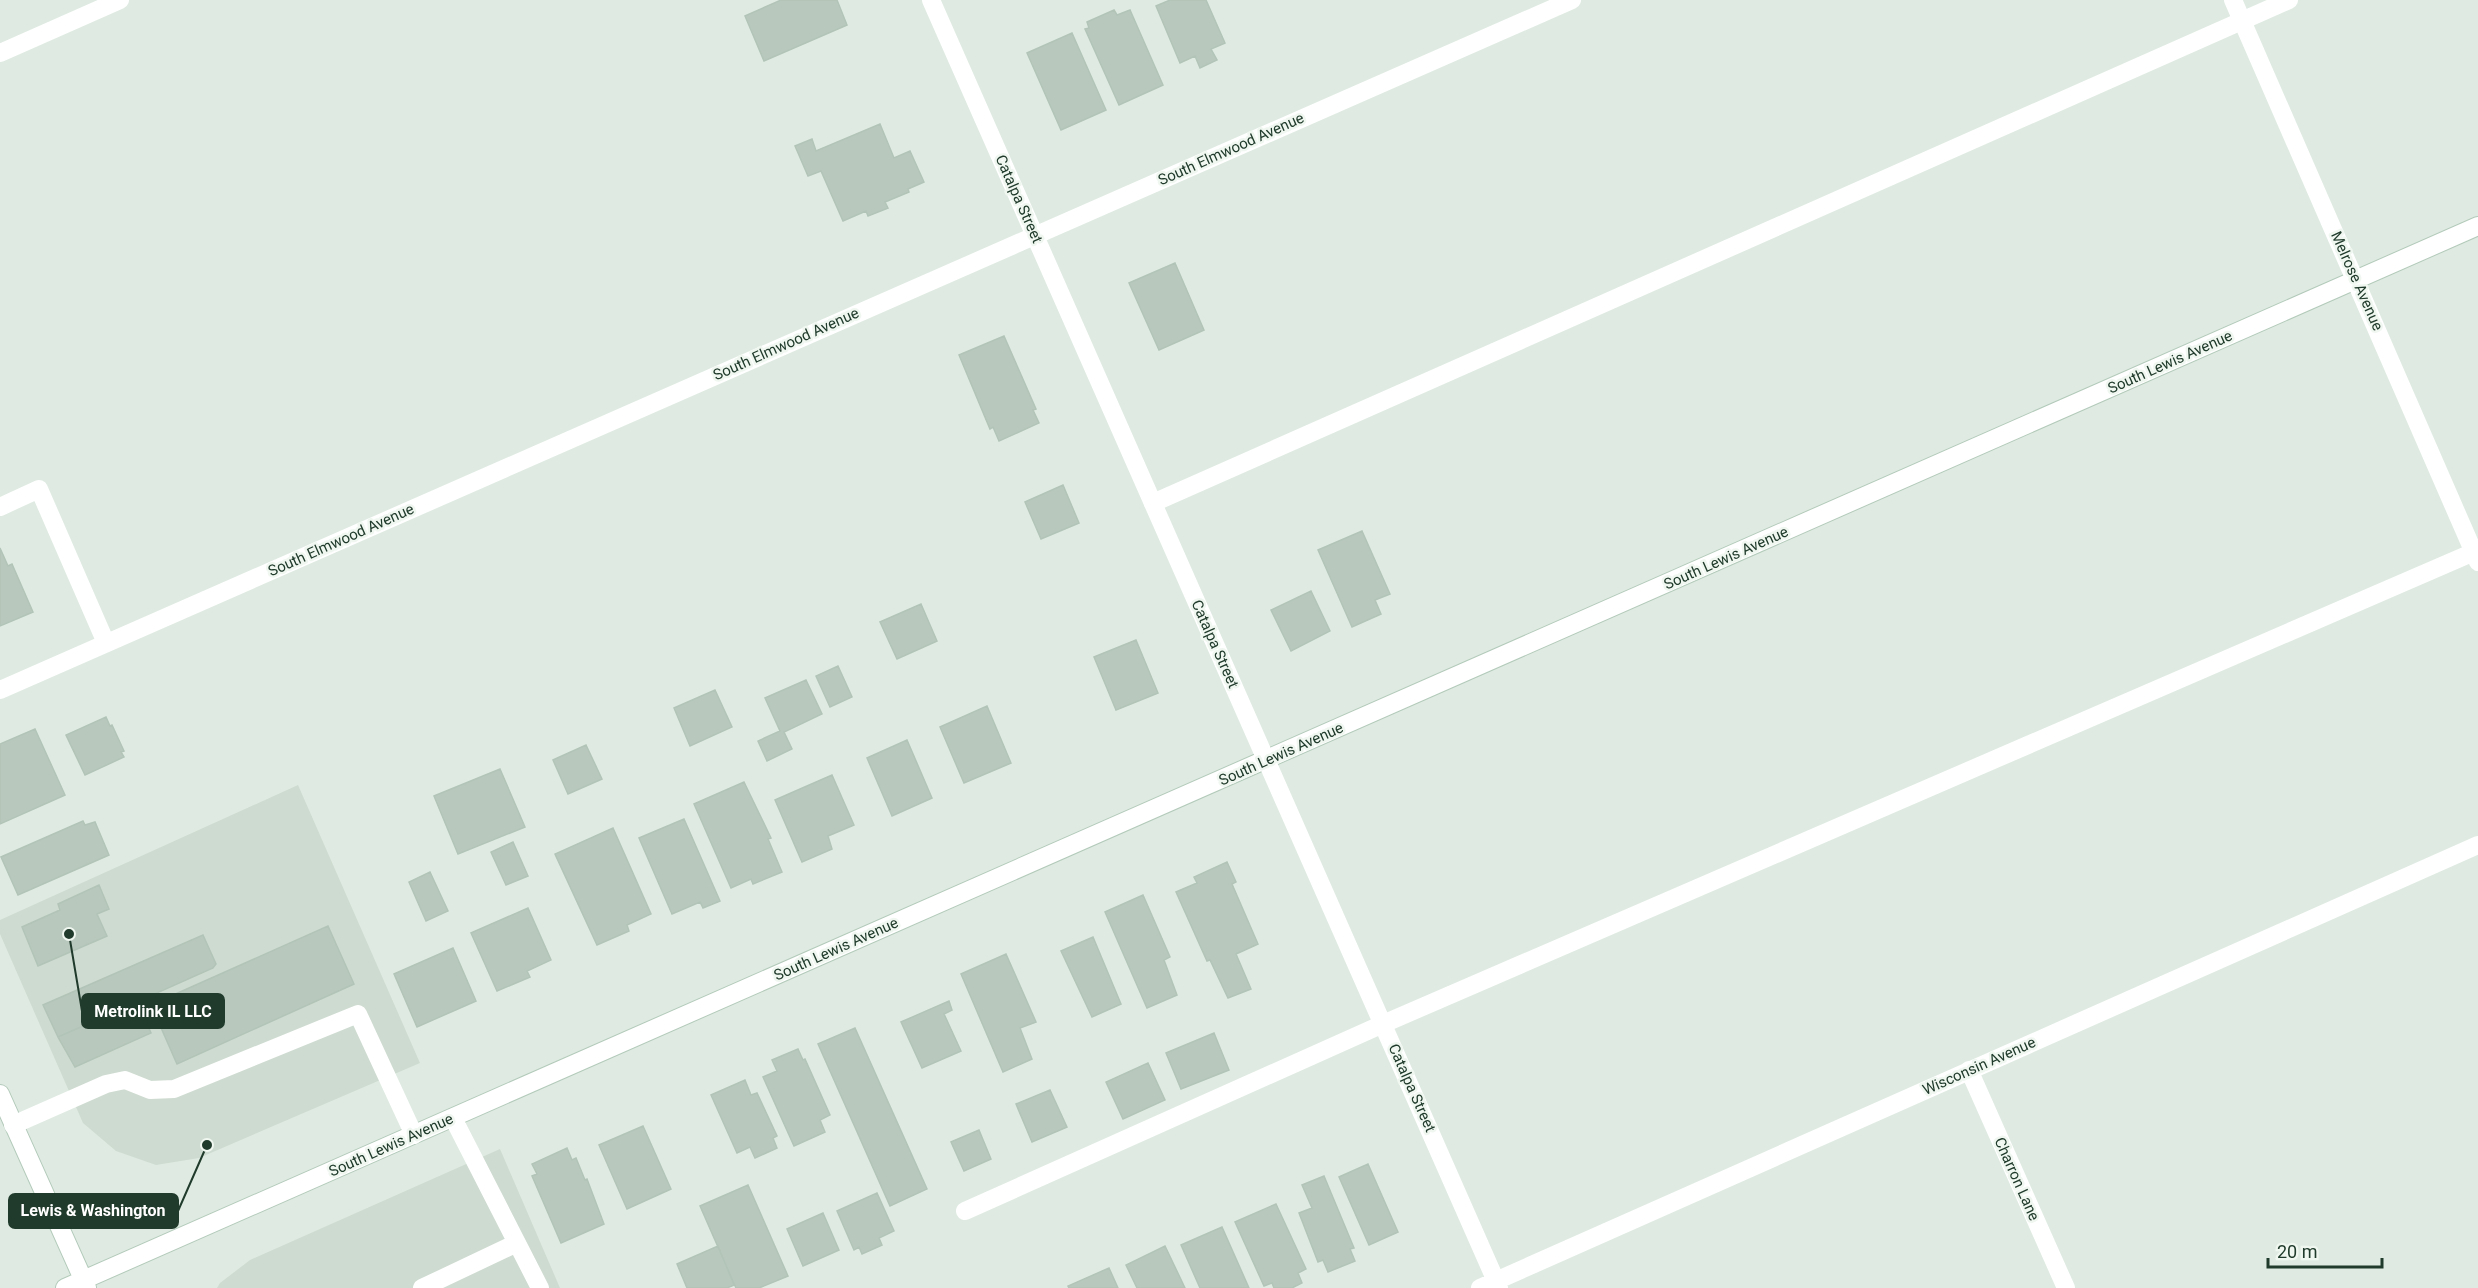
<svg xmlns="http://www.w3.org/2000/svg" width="2478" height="1288" viewBox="0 0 2478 1288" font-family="Roboto,sans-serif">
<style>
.built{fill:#cedbd0}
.building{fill:#b8c8bd;stroke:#b2c4b7;stroke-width:1.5}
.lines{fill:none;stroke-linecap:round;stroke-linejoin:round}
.secondary-casing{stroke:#b3caba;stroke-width:20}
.service{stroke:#fff;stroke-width:18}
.minor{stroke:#fff;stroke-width:18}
.secondary{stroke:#fff;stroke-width:18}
.labels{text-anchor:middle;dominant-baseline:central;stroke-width:5;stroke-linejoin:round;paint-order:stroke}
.street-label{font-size:15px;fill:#203b2b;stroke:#f0f7f1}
.leader{fill:none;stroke:#203b2b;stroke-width:2}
.callout-dot{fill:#203b2b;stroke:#f0f7f1;stroke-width:2}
.callout{fill:#203b2b;stroke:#203b2b;stroke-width:2}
.callout-label{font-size:16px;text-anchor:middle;font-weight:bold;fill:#fff}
</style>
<rect width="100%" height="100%" fill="#dfebe2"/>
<path class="built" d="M 298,785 L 420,1063 L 199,1158 L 156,1165 L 116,1151 L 83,1123 L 0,934 L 0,920 Z
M 500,1149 L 560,1288 L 217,1288 L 220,1283 L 250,1260 Z"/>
<path class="building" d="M 781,0 L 837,0 L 847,25 L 764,61 L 745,16 Z
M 1170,0 L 1206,0 L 1225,43 L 1211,49 L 1217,60 L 1200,68 L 1195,56 L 1180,63 L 1156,6 Z
M 1114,10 L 1117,15 L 1130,10 L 1163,85 L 1119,105 L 1085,29 L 1089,28 L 1087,22 Z
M 1072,33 L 1106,110 L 1061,130 L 1027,53 Z
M 880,124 L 894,158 L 910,151 L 924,182 L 908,189 L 909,192 L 885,202 L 888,208 L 868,216 L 866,211 L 843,221 L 821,171 L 808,176 L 795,146 L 812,139 L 816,151 Z
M 1175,263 L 1204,330 L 1159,350 L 1129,283 Z
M 1004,336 L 1036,409 L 1033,410 L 1039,423 L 999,441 L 993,427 L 990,429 L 959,355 Z
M 1063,485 L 1079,523 L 1041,539 L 1025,502 Z
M 1362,531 L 1390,594 L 1375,600 L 1381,614 L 1352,627 L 1318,550 Z
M 0,548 L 8,566 L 12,564 L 33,612 L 0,626 Z
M 1311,591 L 1330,631 L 1291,651 L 1271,610 Z
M 921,604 L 937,641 L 897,659 L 880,622 Z
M 1136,640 L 1158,693 L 1116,710 L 1094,657 Z
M 838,666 L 852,697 L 830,707 L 816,676 Z
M 806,680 L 822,714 L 784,732 L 792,749 L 767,761 L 758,741 L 780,731 L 765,698 Z
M 715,690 L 732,727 L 690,746 L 674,708 Z
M 987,706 L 1011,763 L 964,783 L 940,727 Z
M 106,717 L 110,726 L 112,725 L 124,751 L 121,752 L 124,757 L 85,775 L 66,735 Z
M 35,729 L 65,795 L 0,824 L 0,744 Z
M 907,740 L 932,798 L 892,816 L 867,758 Z
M 586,745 L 602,779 L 568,794 L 553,760 Z
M 500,769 L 525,827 L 458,854 L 434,796 Z
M 832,775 L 854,825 L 828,836 L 832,849 L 802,862 L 775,800 Z
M 744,782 L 771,838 L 768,839 L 782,872 L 753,884 L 751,879 L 731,888 L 694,804 Z
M 684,819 L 720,901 L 703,908 L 700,902 L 672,914 L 639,838 Z
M 83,821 L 85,825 L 95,822 L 109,855 L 18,895 L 1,857 Z
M 613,828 L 651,914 L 627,925 L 629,931 L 597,945 L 555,854 Z
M 513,842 L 528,876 L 506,885 L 491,852 Z
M 1227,862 L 1236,882 L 1232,884 L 1258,944 L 1236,954 L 1251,989 L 1228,998 L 1210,960 L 1207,961 L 1176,892 L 1197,883 L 1194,877 Z
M 430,872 L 448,911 L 426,921 L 409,882 Z
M 99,885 L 109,909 L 97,914 L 107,936 L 38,966 L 22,927 L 60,910 L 58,904 Z
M 1143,895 L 1170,957 L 1164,960 L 1177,995 L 1147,1008 L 1105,912 Z
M 528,908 L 551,960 L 527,971 L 530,977 L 497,991 L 471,933 Z
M 328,926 L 354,984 L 177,1064 L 151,1005 Z
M 203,935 L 216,964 L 213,968 L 58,1037 L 43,1005 Z
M 1093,937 L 1121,1004 L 1092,1017 L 1061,951 Z
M 453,948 L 476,1001 L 417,1027 L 394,974 Z
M 1006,954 L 1036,1022 L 1020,1028 L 1032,1059 L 1003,1072 L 961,974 Z
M 949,1001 L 952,1010 L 944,1014 L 961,1051 L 922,1068 L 901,1022 Z
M 137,1003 L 151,1033 L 75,1067 L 58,1037 Z
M 855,1028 L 927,1189 L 890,1206 L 818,1044 Z
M 1214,1033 L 1229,1070 L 1181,1089 L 1166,1053 Z
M 798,1049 L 803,1060 L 805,1059 L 830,1115 L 820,1120 L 825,1132 L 794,1146 L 763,1077 L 777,1071 L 772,1060 Z
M 1148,1063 L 1165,1100 L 1123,1119 L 1106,1082 Z
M 745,1080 L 751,1095 L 757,1093 L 777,1136 L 773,1138 L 777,1148 L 755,1158 L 750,1147 L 737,1153 L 711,1095 Z
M 1050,1090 L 1067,1127 L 1032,1142 L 1016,1104 Z
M 643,1126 L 671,1189 L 627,1209 L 599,1145 Z
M 979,1130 L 991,1159 L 964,1171 L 951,1142 Z
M 567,1148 L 572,1160 L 576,1158 L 585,1180 L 587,1179 L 604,1224 L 561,1243 L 532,1176 L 537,1174 L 532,1164 Z
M 1368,1164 L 1398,1232 L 1369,1245 L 1339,1177 Z
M 1324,1176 L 1354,1248 L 1350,1249 L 1355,1261 L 1328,1272 L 1323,1260 L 1318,1262 L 1299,1213 L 1312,1208 L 1302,1185 Z
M 748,1185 L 788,1276 L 759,1288 L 736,1288 L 700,1206 Z
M 877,1193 L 894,1231 L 879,1238 L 882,1245 L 862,1254 L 859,1247 L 854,1250 L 837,1211 Z
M 1276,1204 L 1306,1269 L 1298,1273 L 1302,1283 L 1292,1288 L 1274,1288 L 1272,1283 L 1264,1286 L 1235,1222 Z
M 823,1213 L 839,1250 L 803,1266 L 787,1229 Z
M 1222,1227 L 1249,1288 L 1200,1288 L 1181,1245 Z
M 718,1246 L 734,1285 L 727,1288 L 687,1288 L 677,1264 Z
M 1165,1246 L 1185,1288 L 1137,1288 L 1126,1265 Z
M 1109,1268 L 1118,1288 L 1069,1288 L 1068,1286 Z"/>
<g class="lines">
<defs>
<path id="secondary" d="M 0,1094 L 87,1288
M 65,1288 L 2478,226"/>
</defs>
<use href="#secondary" class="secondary-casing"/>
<path class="service" d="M 0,53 L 120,0
M 1153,503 L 2289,0
M 0,507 L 39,489 L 106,643
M 453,1118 L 540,1288
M 13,1125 L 106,1084 L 125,1080 L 150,1090 L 174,1089 L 358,1014 L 414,1135
M 965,1211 L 1383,1024 L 2474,552
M 422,1288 L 517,1243"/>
<path class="minor" d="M 931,0 L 1499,1288
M 2233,0 L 2478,562
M 0,690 L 1572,0
M 1969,1070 L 2066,1288
M 1480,1288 L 2478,845"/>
<use href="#secondary" class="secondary"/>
</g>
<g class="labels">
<g class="street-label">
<text transform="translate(1231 149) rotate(-24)">South Elmwood Avenue</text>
<text transform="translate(1019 199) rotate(66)">Catalpa Street</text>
<text transform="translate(2357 281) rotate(66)">Melrose Avenue</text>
<text transform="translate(786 344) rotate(-24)">South Elmwood Avenue</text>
<text transform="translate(2170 362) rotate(-24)">South Lewis Avenue</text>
<text transform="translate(341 540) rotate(-24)">South Elmwood Avenue</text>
<text transform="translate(1726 558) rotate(-24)">South Lewis Avenue</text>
<text transform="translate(1215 644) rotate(66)">Catalpa Street</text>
<text transform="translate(1281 754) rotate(-24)">South Lewis Avenue</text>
<text transform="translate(836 949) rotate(-24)">South Lewis Avenue</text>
<text transform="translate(1979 1066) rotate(-24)">Wisconsin Avenue</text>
<text transform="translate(1412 1088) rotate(66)">Catalpa Street</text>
<text transform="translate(391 1145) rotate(-24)">South Lewis Avenue</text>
<text transform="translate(2017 1179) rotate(66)">Charron Lane</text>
</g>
</g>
<path class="leader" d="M69 934L82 1011M207 1145L178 1211"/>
<g class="callout-dot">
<circle cx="69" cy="934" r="6"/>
<circle cx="207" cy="1145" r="6"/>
</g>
<g class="callout">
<rect x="82" y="994" width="142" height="34" rx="6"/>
<rect x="9" y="1194" width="169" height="34" rx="6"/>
</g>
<g class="callout-label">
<text x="153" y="1017">Metrolink IL LLC</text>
<text x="93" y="1216">Lewis &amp; Washington</text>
</g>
<path d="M2268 1258v9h114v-9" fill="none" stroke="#203b2b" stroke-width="3"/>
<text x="2277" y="1258" font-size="18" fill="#203b2b" stroke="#f0f7f1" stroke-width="4.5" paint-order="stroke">20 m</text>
</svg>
